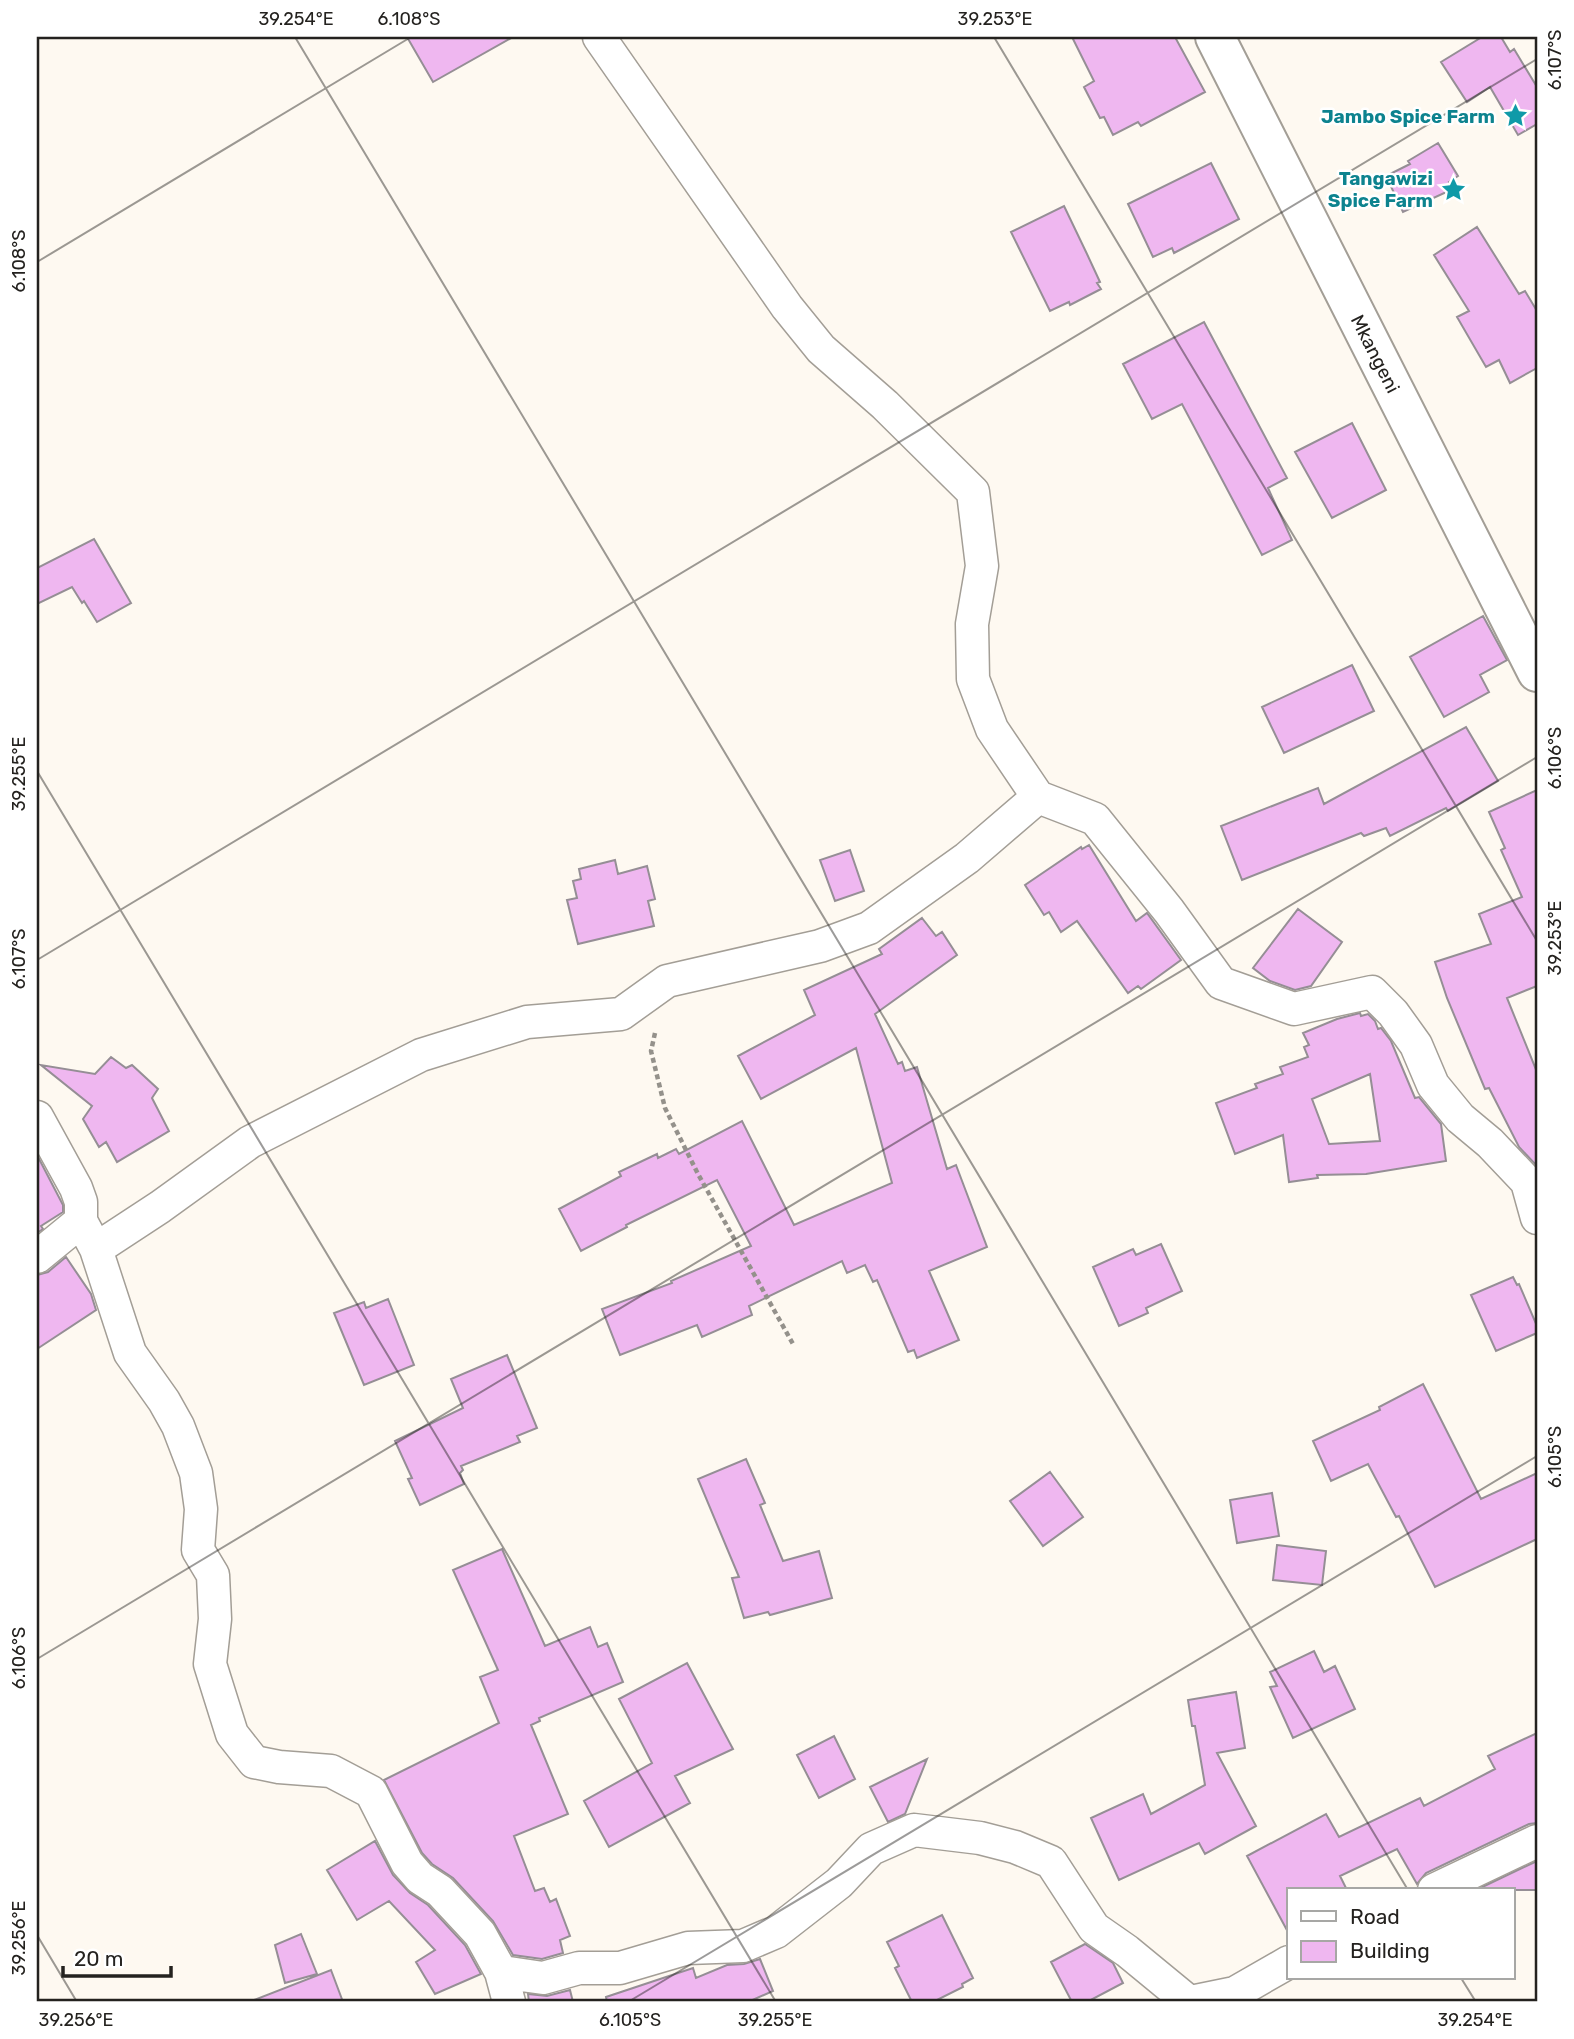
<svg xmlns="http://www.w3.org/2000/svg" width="1574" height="2039" viewBox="0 0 1574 2039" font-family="Rubik,sans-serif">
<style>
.building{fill:#efb7f0;stroke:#958e95;stroke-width:2;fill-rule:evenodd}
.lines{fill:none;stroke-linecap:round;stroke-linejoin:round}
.minor-casing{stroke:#a39e96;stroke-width:35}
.tertiary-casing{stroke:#a39e96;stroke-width:42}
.path{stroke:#94918b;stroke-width:4.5;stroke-dasharray:5 3.5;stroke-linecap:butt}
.minor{stroke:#fff;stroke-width:32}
.tertiary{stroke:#fff;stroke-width:38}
.ticks{fill:none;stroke:#24221f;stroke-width:2;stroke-opacity:0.45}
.labels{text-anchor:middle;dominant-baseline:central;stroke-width:5;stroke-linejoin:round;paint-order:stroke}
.culture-label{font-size:19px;font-weight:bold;fill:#0d838f;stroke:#fff;text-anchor:end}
.street-label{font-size:19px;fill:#24221f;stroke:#fff}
.neatline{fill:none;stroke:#24221f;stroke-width:2.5}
.ticks-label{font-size:18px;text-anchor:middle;fill:#24221f}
</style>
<rect width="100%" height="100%" fill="#fef9f1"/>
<path class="building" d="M 407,37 L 513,37 L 433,82 Z
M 1072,37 L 1175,37 L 1205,92 L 1141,126 L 1138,122 L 1113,135 L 1104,117 L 1100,118 L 1084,87 L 1094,81 Z
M 1482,37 L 1501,37 L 1510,52 L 1514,49 L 1537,87 L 1537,124 L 1518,135 L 1490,87 L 1467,102 L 1441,62 Z
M 1438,143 L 1458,176 L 1449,182 L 1453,189 L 1403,212 L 1386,176 L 1410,164 L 1408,161 Z
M 1211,163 L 1239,219 L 1174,253 L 1172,248 L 1153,257 L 1128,204 Z
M 1064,206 L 1087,254 L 1100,282 L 1097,283 L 1101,289 L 1070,305 L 1069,302 L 1050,311 L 1011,232 Z
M 1477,227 L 1519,294 L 1525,291 L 1537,311 L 1537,368 L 1510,383 L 1499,360 L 1486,367 L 1457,317 L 1469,311 L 1434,255 Z
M 1204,322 L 1287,478 L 1268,488 L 1292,540 L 1262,555 L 1182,404 L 1152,419 L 1123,364 Z
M 1352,423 L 1386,490 L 1332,518 L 1295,452 Z
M 94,539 L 131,603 L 97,622 L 84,601 L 82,603 L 72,587 L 37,604 L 37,568 Z
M 1483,616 L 1507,660 L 1480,675 L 1489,692 L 1444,717 L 1410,657 Z
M 1352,665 L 1374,711 L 1284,753 L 1262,707 Z
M 1466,727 L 1498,781 L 1448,811 L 1446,808 L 1390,836 L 1386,828 L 1364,836 L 1361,833 L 1242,880 L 1221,826 L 1318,788 L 1324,804 Z
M 1537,790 L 1537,986 L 1507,998 L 1537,1072 L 1537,1166 L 1519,1147 L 1489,1088 L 1485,1089 L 1447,998 L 1435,962 L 1491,944 L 1479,914 L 1522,897 L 1501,850 L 1505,848 L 1489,812 Z
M 1089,845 L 1136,921 L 1147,913 L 1181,960 L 1141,989 L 1138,986 L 1128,993 L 1077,921 L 1061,932 L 1049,912 L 1044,915 L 1025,885 L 1081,847 L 1082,849 Z
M 850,850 L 864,891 L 835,901 L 820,860 Z
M 615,860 L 618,874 L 647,866 L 655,899 L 648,901 L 654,926 L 578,944 L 567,900 L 577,898 L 573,881 L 581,879 L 579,869 Z
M 1298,909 L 1342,942 L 1311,986 L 1295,990 L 1270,981 L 1253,968 Z
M 922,918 L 936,936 L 942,932 L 957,955 L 875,1014 L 898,1064 L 902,1062 L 905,1071 L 917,1067 L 947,1169 L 956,1165 L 987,1247 L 929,1271 L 959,1340 L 917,1358 L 914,1350 L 908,1352 L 877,1280 L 873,1282 L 865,1265 L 847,1273 L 842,1261 L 749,1306 L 752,1315 L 702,1337 L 697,1325 L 620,1355 L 602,1309 L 672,1283 L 671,1281 L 751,1246 L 717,1180 L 626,1225 L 627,1227 L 581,1251 L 559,1209 L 621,1176 L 619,1172 L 657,1154 L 658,1158 L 676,1149 L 679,1154 L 742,1121 L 794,1225 L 892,1183 L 856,1048 L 761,1099 L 738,1056 L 815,1015 L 804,990 L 882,954 L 879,949 Z
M 1360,1013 L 1361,1016 L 1368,1014 L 1375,1021 L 1378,1029 L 1381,1028 L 1391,1041 L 1415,1098 L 1419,1097 L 1441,1124 L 1446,1161 L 1366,1174 L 1317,1175 L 1318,1178 L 1289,1182 L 1283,1135 L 1235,1154 L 1216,1103 L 1257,1088 L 1255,1084 L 1283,1074 L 1280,1067 L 1308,1057 L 1304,1047 L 1309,1045 L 1303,1033 L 1337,1019 ZM 1370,1074 L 1380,1141 L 1329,1144 L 1312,1099 Z
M 111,1057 L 126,1068 L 132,1065 L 158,1089 L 152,1098 L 169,1131 L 117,1162 L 106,1142 L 99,1147 L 83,1119 L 92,1106 L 41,1065 L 95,1074 Z
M 37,1155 L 63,1205 L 63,1212 L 41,1226 L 43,1229 L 37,1233 Z
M 1161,1244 L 1182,1291 L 1146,1308 L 1148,1313 L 1119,1326 L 1093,1267 L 1133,1249 L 1136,1255 Z
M 66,1257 L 91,1294 L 96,1310 L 37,1349 L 37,1275 L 48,1272 Z
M 1513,1277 L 1517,1285 L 1519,1284 L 1537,1326 L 1537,1333 L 1496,1351 L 1471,1295 Z
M 388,1299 L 414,1365 L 364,1385 L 334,1313 L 364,1302 L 366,1308 Z
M 507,1355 L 537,1428 L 517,1436 L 520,1442 L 461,1466 L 463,1470 L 460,1473 L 464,1484 L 420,1505 L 408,1479 L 412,1478 L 395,1441 L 463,1408 L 451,1379 Z
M 1423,1384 L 1481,1499 L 1537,1473 L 1537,1539 L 1435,1587 L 1399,1516 L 1396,1517 L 1368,1464 L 1331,1481 L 1313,1441 L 1380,1410 L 1379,1407 Z
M 746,1459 L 765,1503 L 760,1505 L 783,1561 L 819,1551 L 832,1598 L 770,1615 L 768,1612 L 744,1618 L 732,1578 L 739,1577 L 698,1479 Z
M 1050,1472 L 1083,1517 L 1043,1546 L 1010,1501 Z
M 1272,1493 L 1279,1536 L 1237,1543 L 1230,1500 Z
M 1277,1545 L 1326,1551 L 1322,1585 L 1273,1580 Z
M 502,1549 L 545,1646 L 590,1627 L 598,1647 L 607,1643 L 623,1682 L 539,1718 L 540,1721 L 531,1725 L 568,1814 L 514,1836 L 535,1891 L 544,1888 L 550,1902 L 556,1899 L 570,1936 L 560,1940 L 563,1953 L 542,1959 L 513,1955 L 493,1921 L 453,1878 L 432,1864 L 422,1853 L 384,1780 L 499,1723 L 480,1677 L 498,1670 L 453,1570 Z
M 1314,1651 L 1324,1672 L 1335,1666 L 1355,1709 L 1293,1738 L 1270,1687 L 1277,1686 L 1270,1672 Z
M 687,1663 L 733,1749 L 675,1776 L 690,1803 L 609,1847 L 584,1801 L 652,1763 L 619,1699 Z
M 1236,1692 L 1245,1748 L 1217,1753 L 1256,1826 L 1205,1854 L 1199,1843 L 1119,1880 L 1091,1818 L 1143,1794 L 1151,1814 L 1205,1785 L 1195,1726 L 1192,1726 L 1188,1700 Z
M 1537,1733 L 1537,1823 L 1529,1824 L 1426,1873 L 1417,1884 L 1397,1849 L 1340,1876 L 1347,1890 L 1289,1890 L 1289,1934 L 1247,1856 L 1326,1814 L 1339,1837 L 1420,1798 L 1424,1806 L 1495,1769 L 1488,1756 Z
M 834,1736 L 855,1779 L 819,1798 L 797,1755 Z
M 927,1759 L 905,1814 L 888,1822 L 870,1787 Z
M 375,1841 L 393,1875 L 410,1893 L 428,1905 L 465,1945 L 481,1974 L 435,1994 L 416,1962 L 435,1950 L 389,1901 L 357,1920 L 327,1870 Z
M 1537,1861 L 1537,1890 L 1476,1890 Z
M 942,1915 L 973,1978 L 962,1984 L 963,1987 L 933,2002 L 912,2002 L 895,1968 L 899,1966 L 887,1942 Z
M 301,1934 L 317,1974 L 285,1983 L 275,1945 Z
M 1085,1944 L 1113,1963 L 1123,1983 L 1087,2002 L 1072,2002 L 1051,1962 Z
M 760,1959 L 773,1991 L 748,2002 L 607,2002 L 606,1997 L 693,1968 L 696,1978 L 727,1965 L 744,1964 Z
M 331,1970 L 343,2002 L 254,2002 L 254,2000 Z
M 570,1990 L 573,2002 L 529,2002 L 528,1994 L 547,1996 Z"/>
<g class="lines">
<defs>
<path id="minor" d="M 599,37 L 787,307 L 821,349 L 885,405 L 973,492 L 982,566 L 972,624 L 973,679 L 992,729 L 1038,797 L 1095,819 L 1169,911 L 1221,983 L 1294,1009 L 1372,992 L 1393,1013 L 1416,1045 L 1433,1085 L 1460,1118 L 1490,1143 L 1527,1182 L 1537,1218
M 37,1117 L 76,1188 L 81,1202 L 81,1221 L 96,1249 L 160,1207 L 250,1142 L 421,1055 L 527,1022 L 621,1014 L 667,981 L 820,946 L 869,928 L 967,858 L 1038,797
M 96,1249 L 130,1353 L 164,1401 L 178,1426 L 196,1473 L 201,1509 L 198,1550 L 213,1575 L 215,1619 L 210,1664 L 232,1734 L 254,1762 L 279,1767 L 331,1771 L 371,1792 L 407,1863 L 420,1878 L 440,1891 L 480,1934 L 501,1972 L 543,1978 L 579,1968 L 620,1968 L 688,1948 L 743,1946 L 776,1932 L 839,1883 L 871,1849 L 914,1830 L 980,1838 L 1015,1847 L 1051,1862 L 1094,1928 L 1127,1951 L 1189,2002
M 37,1257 L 81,1221
M 1434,1890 L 1537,1841
M 501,1972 L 509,2002
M 1191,2002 L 1235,1993 L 1289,1962"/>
<g id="tertiary">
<path id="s1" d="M 1215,37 L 1537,672"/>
</g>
</defs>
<use href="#minor" class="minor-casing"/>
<use href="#tertiary" class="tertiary-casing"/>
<path class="path" d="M 655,1033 L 651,1051 L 665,1108 L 698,1174 L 793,1344"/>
<use href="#minor" class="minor"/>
<use href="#tertiary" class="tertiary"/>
</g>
<path class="ticks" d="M 295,37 L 1408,1890M 994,37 L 1537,941M 37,262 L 411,37M 37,771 L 776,2002M 37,960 L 1537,59M 37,1659 L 1537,757M 37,1935 L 77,2002M 1461,1978 L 1476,2002M 628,2002 L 1537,1456"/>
<defs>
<symbol id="sight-bare" viewBox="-9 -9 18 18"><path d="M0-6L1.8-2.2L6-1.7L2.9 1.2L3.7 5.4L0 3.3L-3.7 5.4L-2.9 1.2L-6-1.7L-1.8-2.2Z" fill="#0f9aa8" stroke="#fff" stroke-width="2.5" paint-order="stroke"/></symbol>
</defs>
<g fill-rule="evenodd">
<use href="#sight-bare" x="1498" y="98" width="35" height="35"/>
<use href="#sight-bare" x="1436" y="172" width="35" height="35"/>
</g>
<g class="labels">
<g class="culture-label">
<text x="1495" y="116">Jambo Spice Farm</text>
<text x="1433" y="178">Tangawizi<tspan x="1433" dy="22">Spice Farm</tspan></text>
</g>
<g class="street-label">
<text stroke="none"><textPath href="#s1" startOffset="355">Mkangeni</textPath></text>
</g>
</g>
<rect width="1574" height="2039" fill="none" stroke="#ffffff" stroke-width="77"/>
<rect x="1287" y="1888" width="228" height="91" fill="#ffffff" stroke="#a7a7a5" stroke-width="2"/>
<rect x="1301" y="1911" width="35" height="10" fill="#ffffff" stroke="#a7a7a5" stroke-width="2"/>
<text x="1350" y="1924" font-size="21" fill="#24221f">Road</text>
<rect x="1301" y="1941" width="35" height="21" fill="#efb7f0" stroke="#a7a7a5" stroke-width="2"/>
<text x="1350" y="1958" font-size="21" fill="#24221f">Building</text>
<path d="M63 1966v10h108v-10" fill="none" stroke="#24221f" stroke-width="3.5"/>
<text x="74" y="1966" font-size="21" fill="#24221f" stroke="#ffffff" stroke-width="5" paint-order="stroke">20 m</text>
<rect x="38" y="38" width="1498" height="1962" class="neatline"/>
<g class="ticks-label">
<text x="296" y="25">39.254°E</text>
<text x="409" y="25">6.108°S</text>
<text x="995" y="25">39.253°E</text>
<text transform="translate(1555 60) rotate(-90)" y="6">6.107°S</text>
<text transform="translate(19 261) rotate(-90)" y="6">6.108°S</text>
<text transform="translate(1555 758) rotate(-90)" y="6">6.106°S</text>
<text transform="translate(19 774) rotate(-90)" y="6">39.255°E</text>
<text transform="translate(1555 938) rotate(-90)" y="6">39.253°E</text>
<text transform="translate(19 959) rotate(-90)" y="6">6.107°S</text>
<text transform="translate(1555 1457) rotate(-90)" y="6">6.105°S</text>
<text transform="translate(19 1658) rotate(-90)" y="6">6.106°S</text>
<text transform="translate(19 1938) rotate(-90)" y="6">39.256°E</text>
<text x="76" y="2026">39.256°E</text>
<text x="630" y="2026">6.105°S</text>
<text x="775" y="2026">39.255°E</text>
<text x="1475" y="2026">39.254°E</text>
</g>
</svg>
